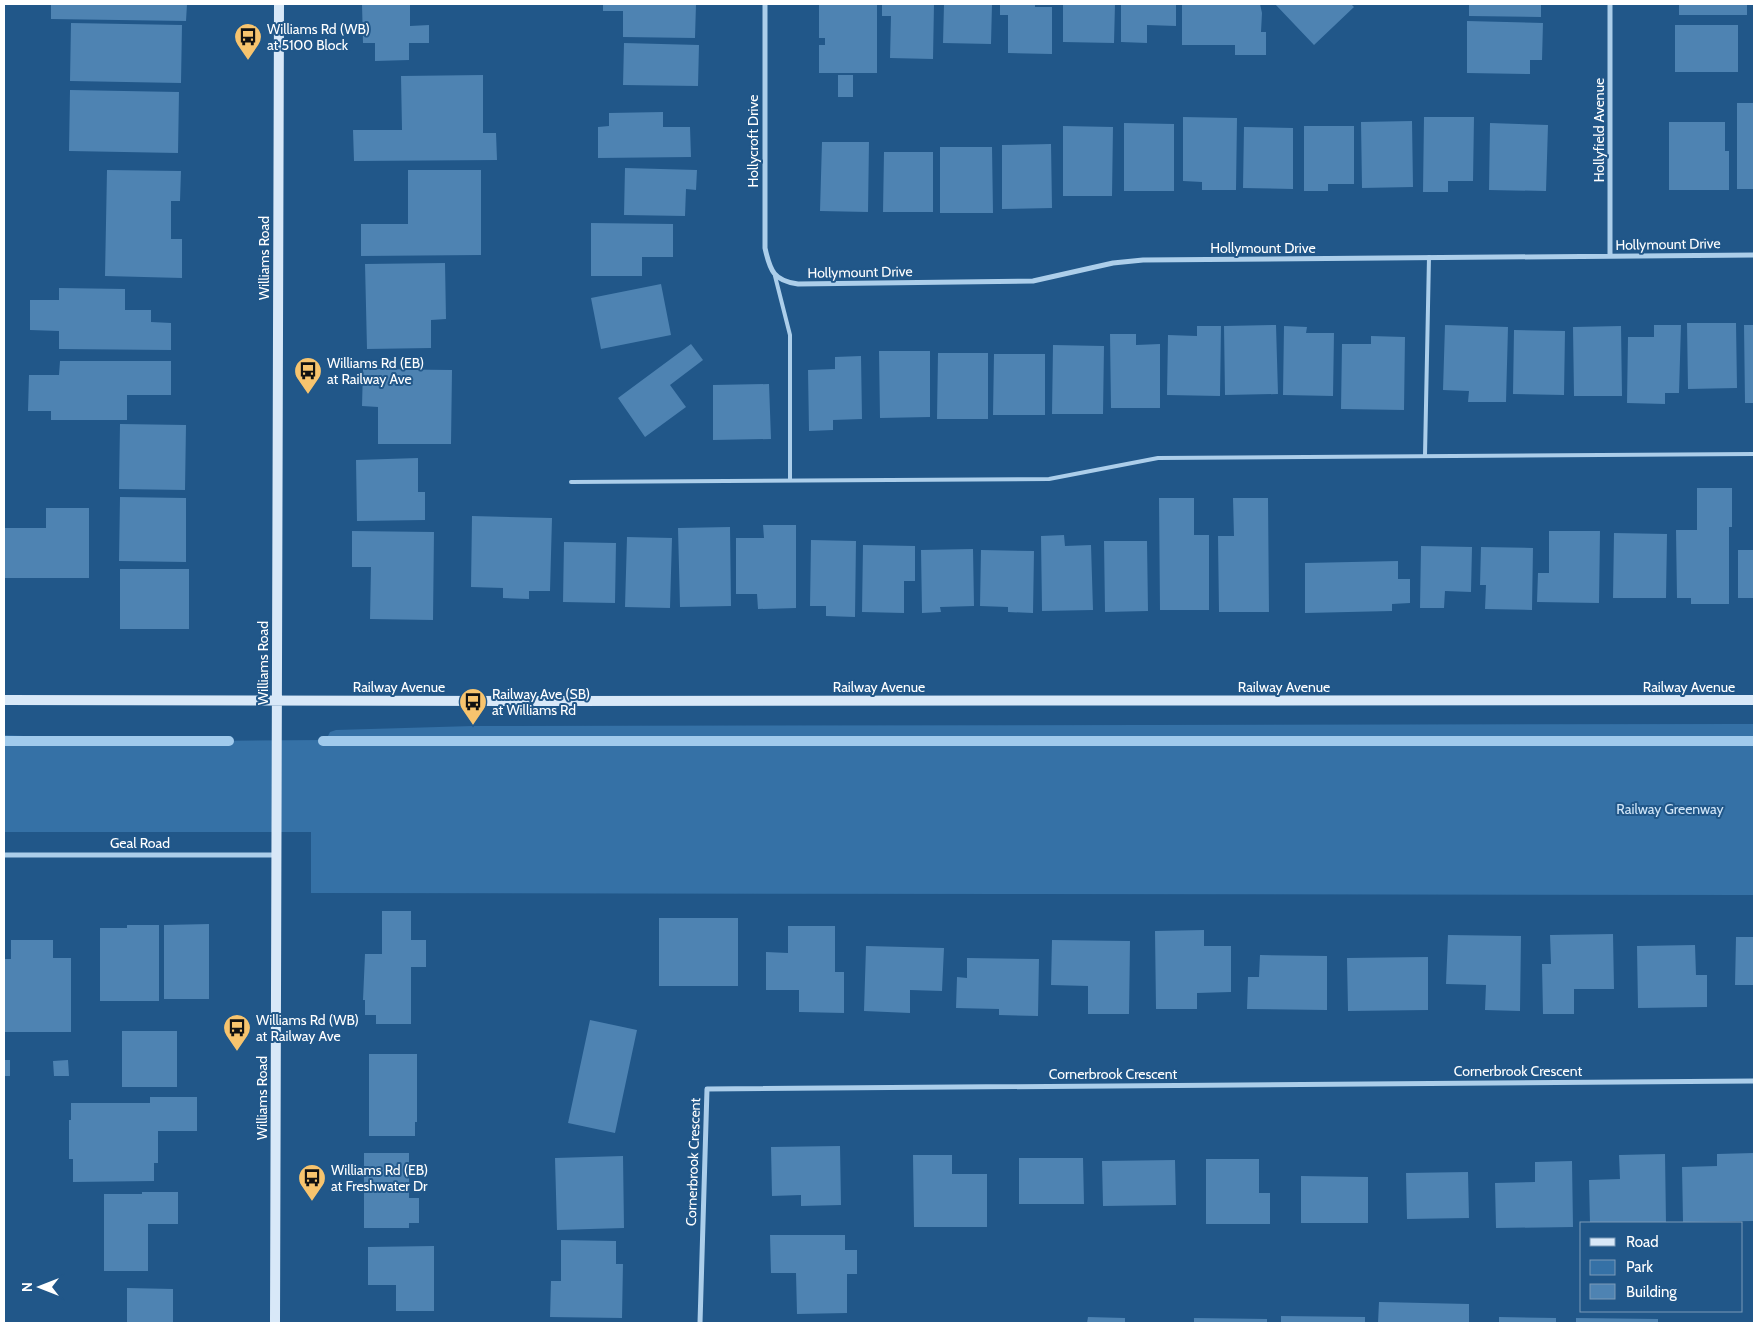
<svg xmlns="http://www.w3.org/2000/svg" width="1758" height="1327" viewBox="0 0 1758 1327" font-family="Cabin,sans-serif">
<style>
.green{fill:#3571a6}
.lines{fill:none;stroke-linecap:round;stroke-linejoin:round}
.stream{stroke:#a0caec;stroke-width:10}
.building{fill:#4e83b2}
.lane{stroke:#acceea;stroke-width:4}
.street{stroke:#acceea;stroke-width:5}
.secondary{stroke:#d8e8f8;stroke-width:10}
.labels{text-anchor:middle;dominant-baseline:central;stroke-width:4;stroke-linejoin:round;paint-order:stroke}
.poi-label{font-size:14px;fill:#fff;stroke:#215789;text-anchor:start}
.street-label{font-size:14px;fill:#fff;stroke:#215789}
.park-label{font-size:14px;fill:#d1e6f8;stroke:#215789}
</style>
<rect width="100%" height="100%" fill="#215789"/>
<path class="green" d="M 1754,724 L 1754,895 L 311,893 L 311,832 L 4,832 L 4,735 L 63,738 L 208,741 L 326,740 L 330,732 L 336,730 L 473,726 Z"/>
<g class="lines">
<path class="stream" d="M 4,741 L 229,741
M 323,741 L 1754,741"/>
</g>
<path class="building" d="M 51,4 L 187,4 L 186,21 L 51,19 Z
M 362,4 L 410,4 L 410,26 L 429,25 L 429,43 L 409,43 L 409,60 L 375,61 L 375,43 L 363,43 Z
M 603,4 L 696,4 L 695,38 L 623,37 L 623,11 L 603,11 Z
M 819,4 L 877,4 L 877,73 L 819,73 L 819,45 L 825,45 L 825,38 L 819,38 Z
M 882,4 L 934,4 L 933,59 L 890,58 L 891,16 L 882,16 Z
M 944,4 L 992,4 L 991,44 L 943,43 Z
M 1000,4 L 1035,4 L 1035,7 L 1052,7 L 1052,54 L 1008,53 L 1008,15 L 1000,15 Z
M 1063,4 L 1115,4 L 1114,43 L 1063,42 Z
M 1121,4 L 1176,4 L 1176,26 L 1147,25 L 1147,43 L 1121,42 Z
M 1182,4 L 1260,4 L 1262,13 L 1261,32 L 1266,32 L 1266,55 L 1235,55 L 1235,45 L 1182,45 Z
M 1275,4 L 1351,4 L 1354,7 L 1314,45 Z
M 1469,4 L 1541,4 L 1541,17 L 1469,16 Z
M 1679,4 L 1747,4 L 1747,15 L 1679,15 Z
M 1467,21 L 1543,23 L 1542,60 L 1530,60 L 1530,74 L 1467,73 Z
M 71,23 L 182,25 L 181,83 L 70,81 Z
M 1675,25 L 1738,25 L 1738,72 L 1675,72 Z
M 624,43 L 699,45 L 698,86 L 623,85 Z
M 483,75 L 483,133 L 496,133 L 497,160 L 354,161 L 353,130 L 402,130 L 401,76 Z
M 838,75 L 853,75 L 853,97 L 838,97 Z
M 70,90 L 179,92 L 178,153 L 69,151 Z
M 1737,103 L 1754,103 L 1754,189 L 1737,189 Z
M 663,112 L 663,127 L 690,127 L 691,157 L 598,158 L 598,127 L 609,126 L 609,113 Z
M 1183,117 L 1237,118 L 1236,190 L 1202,190 L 1202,182 L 1183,181 Z
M 1424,117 L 1474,117 L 1473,181 L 1448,181 L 1448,192 L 1423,192 Z
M 1412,121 L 1413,187 L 1362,188 L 1361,122 Z
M 1669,122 L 1725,122 L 1725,151 L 1729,151 L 1729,190 L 1669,190 Z
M 1124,123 L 1174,124 L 1174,191 L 1124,191 Z
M 1490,123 L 1548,125 L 1546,191 L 1489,190 Z
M 1063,126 L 1113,127 L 1112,196 L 1063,196 Z
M 1304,126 L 1354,126 L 1354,184 L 1328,184 L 1328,191 L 1304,191 Z
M 1244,127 L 1293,128 L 1293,189 L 1243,188 Z
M 822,142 L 869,142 L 868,212 L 820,211 Z
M 1051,144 L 1052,208 L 1002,209 L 1002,145 Z
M 940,147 L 992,147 L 993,213 L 940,213 Z
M 884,152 L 933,152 L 933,212 L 883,212 Z
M 625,168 L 697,170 L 696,190 L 686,189 L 685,216 L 624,215 Z
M 107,170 L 181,171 L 180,201 L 171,201 L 171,239 L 182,239 L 182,278 L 105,276 Z
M 408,170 L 481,170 L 481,255 L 361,256 L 361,224 L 408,224 Z
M 591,223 L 673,224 L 673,257 L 642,257 L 642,276 L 591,276 Z
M 445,263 L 446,319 L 431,320 L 431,348 L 367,349 L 365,264 Z
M 661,284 L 671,335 L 601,349 L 591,298 Z
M 59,288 L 125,289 L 125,310 L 151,310 L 151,322 L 171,323 L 171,350 L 59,349 L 59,331 L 30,330 L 30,300 L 59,300 Z
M 1687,323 L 1736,323 L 1737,388 L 1688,389 Z
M 1276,325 L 1278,394 L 1225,395 L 1224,326 Z
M 1445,325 L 1508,327 L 1506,402 L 1468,402 L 1469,391 L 1443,390 Z
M 1654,325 L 1681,325 L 1679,393 L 1665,393 L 1665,404 L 1627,403 L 1628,337 L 1654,337 Z
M 1744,325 L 1754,325 L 1754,403 L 1745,403 Z
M 1197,326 L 1221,326 L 1220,396 L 1167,395 L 1168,335 L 1197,336 Z
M 1284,326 L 1307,327 L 1306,333 L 1334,333 L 1333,396 L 1283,395 Z
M 1621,326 L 1622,396 L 1574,396 L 1573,327 Z
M 1514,330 L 1565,331 L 1564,395 L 1513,394 Z
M 1110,334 L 1136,334 L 1136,345 L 1160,344 L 1160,408 L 1111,408 Z
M 1371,336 L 1405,337 L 1404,410 L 1341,409 L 1342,344 L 1371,344 Z
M 691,344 L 703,360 L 670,385 L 686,407 L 645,437 L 618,398 Z
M 1053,345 L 1104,346 L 1103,414 L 1052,414 Z
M 879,351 L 930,351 L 930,417 L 880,418 Z
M 938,353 L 988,353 L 988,419 L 937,419 Z
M 994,354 L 1045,354 L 1045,415 L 993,415 Z
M 861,356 L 862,419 L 833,420 L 833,430 L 809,431 L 808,370 L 835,369 L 835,357 Z
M 60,361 L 171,361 L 171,395 L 127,395 L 127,420 L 51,420 L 51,411 L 28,411 L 29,375 L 59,375 Z
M 363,369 L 452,370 L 451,444 L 378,444 L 378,407 L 362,406 Z
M 769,384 L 771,439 L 713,440 L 713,385 Z
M 120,424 L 186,425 L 185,490 L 119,489 Z
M 418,458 L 418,492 L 425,492 L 425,520 L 357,521 L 356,460 Z
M 1697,488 L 1732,488 L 1732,527 L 1729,527 L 1729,604 L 1691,604 L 1691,598 L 1677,598 L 1676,530 L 1697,530 Z
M 120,497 L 186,498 L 186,562 L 119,561 Z
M 1159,498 L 1194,498 L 1194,535 L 1209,535 L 1209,610 L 1160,610 Z
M 1233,498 L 1268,498 L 1269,612 L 1219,612 L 1218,536 L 1234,536 Z
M 46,508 L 89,508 L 89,578 L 4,578 L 4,528 L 46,528 Z
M 472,516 L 552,518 L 550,591 L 529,591 L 529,599 L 503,598 L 503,588 L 471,587 Z
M 763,525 L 796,525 L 796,608 L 758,609 L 757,594 L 736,594 L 736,538 L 764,538 Z
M 730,527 L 731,606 L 680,607 L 678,528 Z
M 352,531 L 434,532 L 433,620 L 370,619 L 371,567 L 352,567 Z
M 1549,531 L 1600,531 L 1599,603 L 1537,602 L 1538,573 L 1549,573 Z
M 1614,533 L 1667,534 L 1666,598 L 1613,598 Z
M 1064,535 L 1065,546 L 1091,545 L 1093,610 L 1042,611 L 1041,536 Z
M 627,537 L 672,538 L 670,608 L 625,607 Z
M 811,540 L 856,541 L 855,617 L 826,616 L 826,606 L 810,606 Z
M 1104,541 L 1147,541 L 1148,611 L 1105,612 Z
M 564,542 L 616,543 L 615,603 L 563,602 Z
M 863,545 L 915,546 L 915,581 L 904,581 L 904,613 L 862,612 Z
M 1421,546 L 1472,547 L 1471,592 L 1445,591 L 1444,608 L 1420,608 Z
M 1481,547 L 1533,548 L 1532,610 L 1485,609 L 1486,585 L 1480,585 Z
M 973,549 L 974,606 L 940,607 L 941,612 L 922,613 L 921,550 Z
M 981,550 L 1034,551 L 1033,613 L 1008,612 L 1008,607 L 980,606 Z
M 1738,550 L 1754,550 L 1754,598 L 1738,598 Z
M 1398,561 L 1398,579 L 1410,579 L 1410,603 L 1392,604 L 1392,611 L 1305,613 L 1305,563 Z
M 120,569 L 189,569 L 189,629 L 120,629 Z
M 382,911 L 411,911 L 411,940 L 426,940 L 426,967 L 411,967 L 411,1024 L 376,1024 L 376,1015 L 365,1015 L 365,1000 L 363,1000 L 365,954 L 382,954 Z
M 659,918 L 738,918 L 738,986 L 659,986 Z
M 209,924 L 209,999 L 164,999 L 164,925 Z
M 127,925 L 159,925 L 159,1001 L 100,1001 L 100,928 L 127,928 Z
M 788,926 L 835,926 L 835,972 L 844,972 L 844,1013 L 799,1012 L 799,990 L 766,990 L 766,952 L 788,953 Z
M 1204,930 L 1204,946 L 1231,946 L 1231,992 L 1197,993 L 1197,1009 L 1156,1009 L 1155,931 Z
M 1613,934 L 1614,989 L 1574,989 L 1574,1014 L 1543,1014 L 1542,964 L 1551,964 L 1550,935 Z
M 1448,935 L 1521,936 L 1520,1011 L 1485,1010 L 1486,985 L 1446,984 Z
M 1736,937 L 1754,937 L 1754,985 L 1735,985 Z
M 11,940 L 53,940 L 53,958 L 71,958 L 71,1032 L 4,1032 L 4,959 L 11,959 Z
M 1052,940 L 1130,941 L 1129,1014 L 1088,1014 L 1088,986 L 1051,985 Z
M 1695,945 L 1696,975 L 1707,975 L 1707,1007 L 1638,1008 L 1637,946 Z
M 866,946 L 944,948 L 942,991 L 910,990 L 910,1013 L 864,1011 Z
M 1260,955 L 1327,956 L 1327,1010 L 1247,1009 L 1248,977 L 1259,977 Z
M 1428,957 L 1428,1010 L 1348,1011 L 1347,958 Z
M 967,958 L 1039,959 L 1038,1016 L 999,1015 L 999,1009 L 956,1008 L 957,977 L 967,978 Z
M 590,1020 L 637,1030 L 615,1133 L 568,1123 Z
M 122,1031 L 177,1031 L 177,1087 L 122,1087 Z
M 369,1054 L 417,1054 L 417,1122 L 415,1122 L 415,1136 L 369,1136 Z
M 4,1060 L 10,1060 L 10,1076 L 4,1076 Z
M 68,1060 L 69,1076 L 54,1076 L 53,1061 Z
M 150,1097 L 197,1097 L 197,1131 L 158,1131 L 158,1163 L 154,1163 L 154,1181 L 73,1182 L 73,1159 L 69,1159 L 69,1120 L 71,1120 L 71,1103 L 150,1103 Z
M 840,1146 L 841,1205 L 801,1206 L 801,1195 L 772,1196 L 771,1147 Z
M 364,1153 L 409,1153 L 409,1198 L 419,1198 L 419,1223 L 409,1223 L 409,1228 L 364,1228 Z
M 1754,1153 L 1754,1221 L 1683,1222 L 1682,1167 L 1717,1166 L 1717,1154 Z
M 1665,1154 L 1666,1223 L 1590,1223 L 1589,1180 L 1620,1179 L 1619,1155 Z
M 913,1155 L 952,1155 L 952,1174 L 987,1174 L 987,1227 L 914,1227 Z
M 623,1156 L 624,1228 L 557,1230 L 555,1158 Z
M 1019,1158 L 1083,1158 L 1084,1204 L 1019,1204 Z
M 1206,1159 L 1259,1159 L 1259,1193 L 1270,1193 L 1270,1224 L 1206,1224 Z
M 1175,1160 L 1176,1205 L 1103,1206 L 1102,1161 Z
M 1572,1161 L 1573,1227 L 1496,1228 L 1495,1183 L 1535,1182 L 1535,1162 Z
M 1468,1172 L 1469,1218 L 1407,1219 L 1406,1173 Z
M 1301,1176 L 1368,1177 L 1368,1223 L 1301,1223 Z
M 142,1192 L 178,1192 L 178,1224 L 148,1224 L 148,1271 L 104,1271 L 104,1194 L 142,1194 Z
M 770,1235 L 845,1235 L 845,1250 L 857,1250 L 857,1274 L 847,1274 L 847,1313 L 797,1314 L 796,1273 L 771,1273 Z
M 561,1240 L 616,1241 L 616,1264 L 623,1264 L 622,1318 L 550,1317 L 551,1281 L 561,1281 Z
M 434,1246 L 434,1311 L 396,1311 L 396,1285 L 368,1285 L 368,1247 Z
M 127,1288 L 173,1289 L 173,1323 L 127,1323 Z
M 1379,1302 L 1469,1304 L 1469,1323 L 1378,1323 Z
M 1281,1316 L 1365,1317 L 1365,1323 L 1281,1323 Z
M 1088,1317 L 1125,1318 L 1125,1323 L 1087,1323 Z
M 1499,1317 L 1556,1318 L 1556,1323 L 1499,1323 Z
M 1194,1318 L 1267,1319 L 1267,1323 L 1194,1323 Z
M 1576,1318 L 1658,1319 L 1658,1323 L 1576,1323 Z"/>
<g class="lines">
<path class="lane" d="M 775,276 L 790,335 L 790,480
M 1425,455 L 1429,257
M 571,482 L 1049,479 L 1158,458 L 1754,454"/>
<path class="street" d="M 765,4 L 765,248 C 770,271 774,281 798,284 L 1033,281 L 1113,263 L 1143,260 L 1754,255
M 1610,256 L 1610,4
M 4,855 L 276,855
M 700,1323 L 707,1089 L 1754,1081"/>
<path class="secondary" d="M 4,700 L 564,701 L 1754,700
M 275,1323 L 279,4"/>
</g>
<defs>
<symbol id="bus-pin" viewBox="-11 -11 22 30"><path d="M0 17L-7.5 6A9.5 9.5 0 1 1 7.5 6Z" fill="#f7c46e" stroke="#215789"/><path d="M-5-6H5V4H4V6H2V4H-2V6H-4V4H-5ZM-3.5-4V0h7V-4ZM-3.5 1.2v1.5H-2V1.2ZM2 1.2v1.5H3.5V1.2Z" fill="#111"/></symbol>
</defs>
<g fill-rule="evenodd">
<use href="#bus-pin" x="232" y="21" width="32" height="43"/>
<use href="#bus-pin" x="292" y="355" width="32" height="43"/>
<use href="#bus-pin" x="457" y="686" width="32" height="43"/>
<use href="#bus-pin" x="221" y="1012" width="32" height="43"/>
<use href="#bus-pin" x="296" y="1162" width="32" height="43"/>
</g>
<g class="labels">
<g class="poi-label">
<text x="267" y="29">Williams Rd (WB)<tspan x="267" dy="16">at 5100 Block</tspan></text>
<text x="327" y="363">Williams Rd (EB)<tspan x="327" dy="16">at Railway Ave</tspan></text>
<text x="492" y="694">Railway Ave (SB)<tspan x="492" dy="16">at Williams Rd</tspan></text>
<text x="256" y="1020">Williams Rd (WB)<tspan x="256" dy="16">at Railway Ave</tspan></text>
<text x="331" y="1170">Williams Rd (EB)<tspan x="331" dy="16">at Freshwater Dr</tspan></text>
</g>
<g class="street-label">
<text transform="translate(1599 130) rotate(-90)">Hollyfield Avenue</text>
<text transform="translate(753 141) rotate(-90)">Hollycroft Drive</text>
<text transform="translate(1668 244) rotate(-1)">Hollymount Drive</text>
<text x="1263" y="248">Hollymount Drive</text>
<text transform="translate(264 258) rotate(-90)">Williams Road</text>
<text transform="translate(860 272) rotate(-1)">Hollymount Drive</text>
<text transform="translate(263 663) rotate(-90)">Williams Road</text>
<text x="399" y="687">Railway Avenue</text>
<text x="879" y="687">Railway Avenue</text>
<text x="1284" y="687">Railway Avenue</text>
<text x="1689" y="687">Railway Avenue</text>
<text x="140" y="843">Geal Road</text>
<text x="1518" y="1071">Cornerbrook Crescent</text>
<text x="1113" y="1074">Cornerbrook Crescent</text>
<text transform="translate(262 1098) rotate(-90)">Williams Road</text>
<text transform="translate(693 1162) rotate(-88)">Cornerbrook Crescent</text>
</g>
<g class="park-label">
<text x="1670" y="809">Railway Greenway</text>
</g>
</g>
<rect width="1758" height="1327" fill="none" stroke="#ffffff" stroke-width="10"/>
<rect x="1580" y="1222" width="162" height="90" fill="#215789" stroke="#7a9ab8"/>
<rect x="1590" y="1238" width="25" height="8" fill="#d8e8f8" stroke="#7a9ab8"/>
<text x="1626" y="1247" font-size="15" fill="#ffffff">Road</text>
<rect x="1590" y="1260" width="25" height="15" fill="#3571a6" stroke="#7a9ab8"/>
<text x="1626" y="1272" font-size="15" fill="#ffffff">Park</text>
<rect x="1590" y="1284" width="25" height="15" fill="#4e83b2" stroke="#7a9ab8"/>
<text x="1626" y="1297" font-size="15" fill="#ffffff">Building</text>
<g transform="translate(40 1287) rotate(270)" stroke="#215789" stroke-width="4" paint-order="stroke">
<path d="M0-4L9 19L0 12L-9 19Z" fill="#ffffff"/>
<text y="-8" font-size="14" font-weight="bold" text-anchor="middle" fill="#ffffff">N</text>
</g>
</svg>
